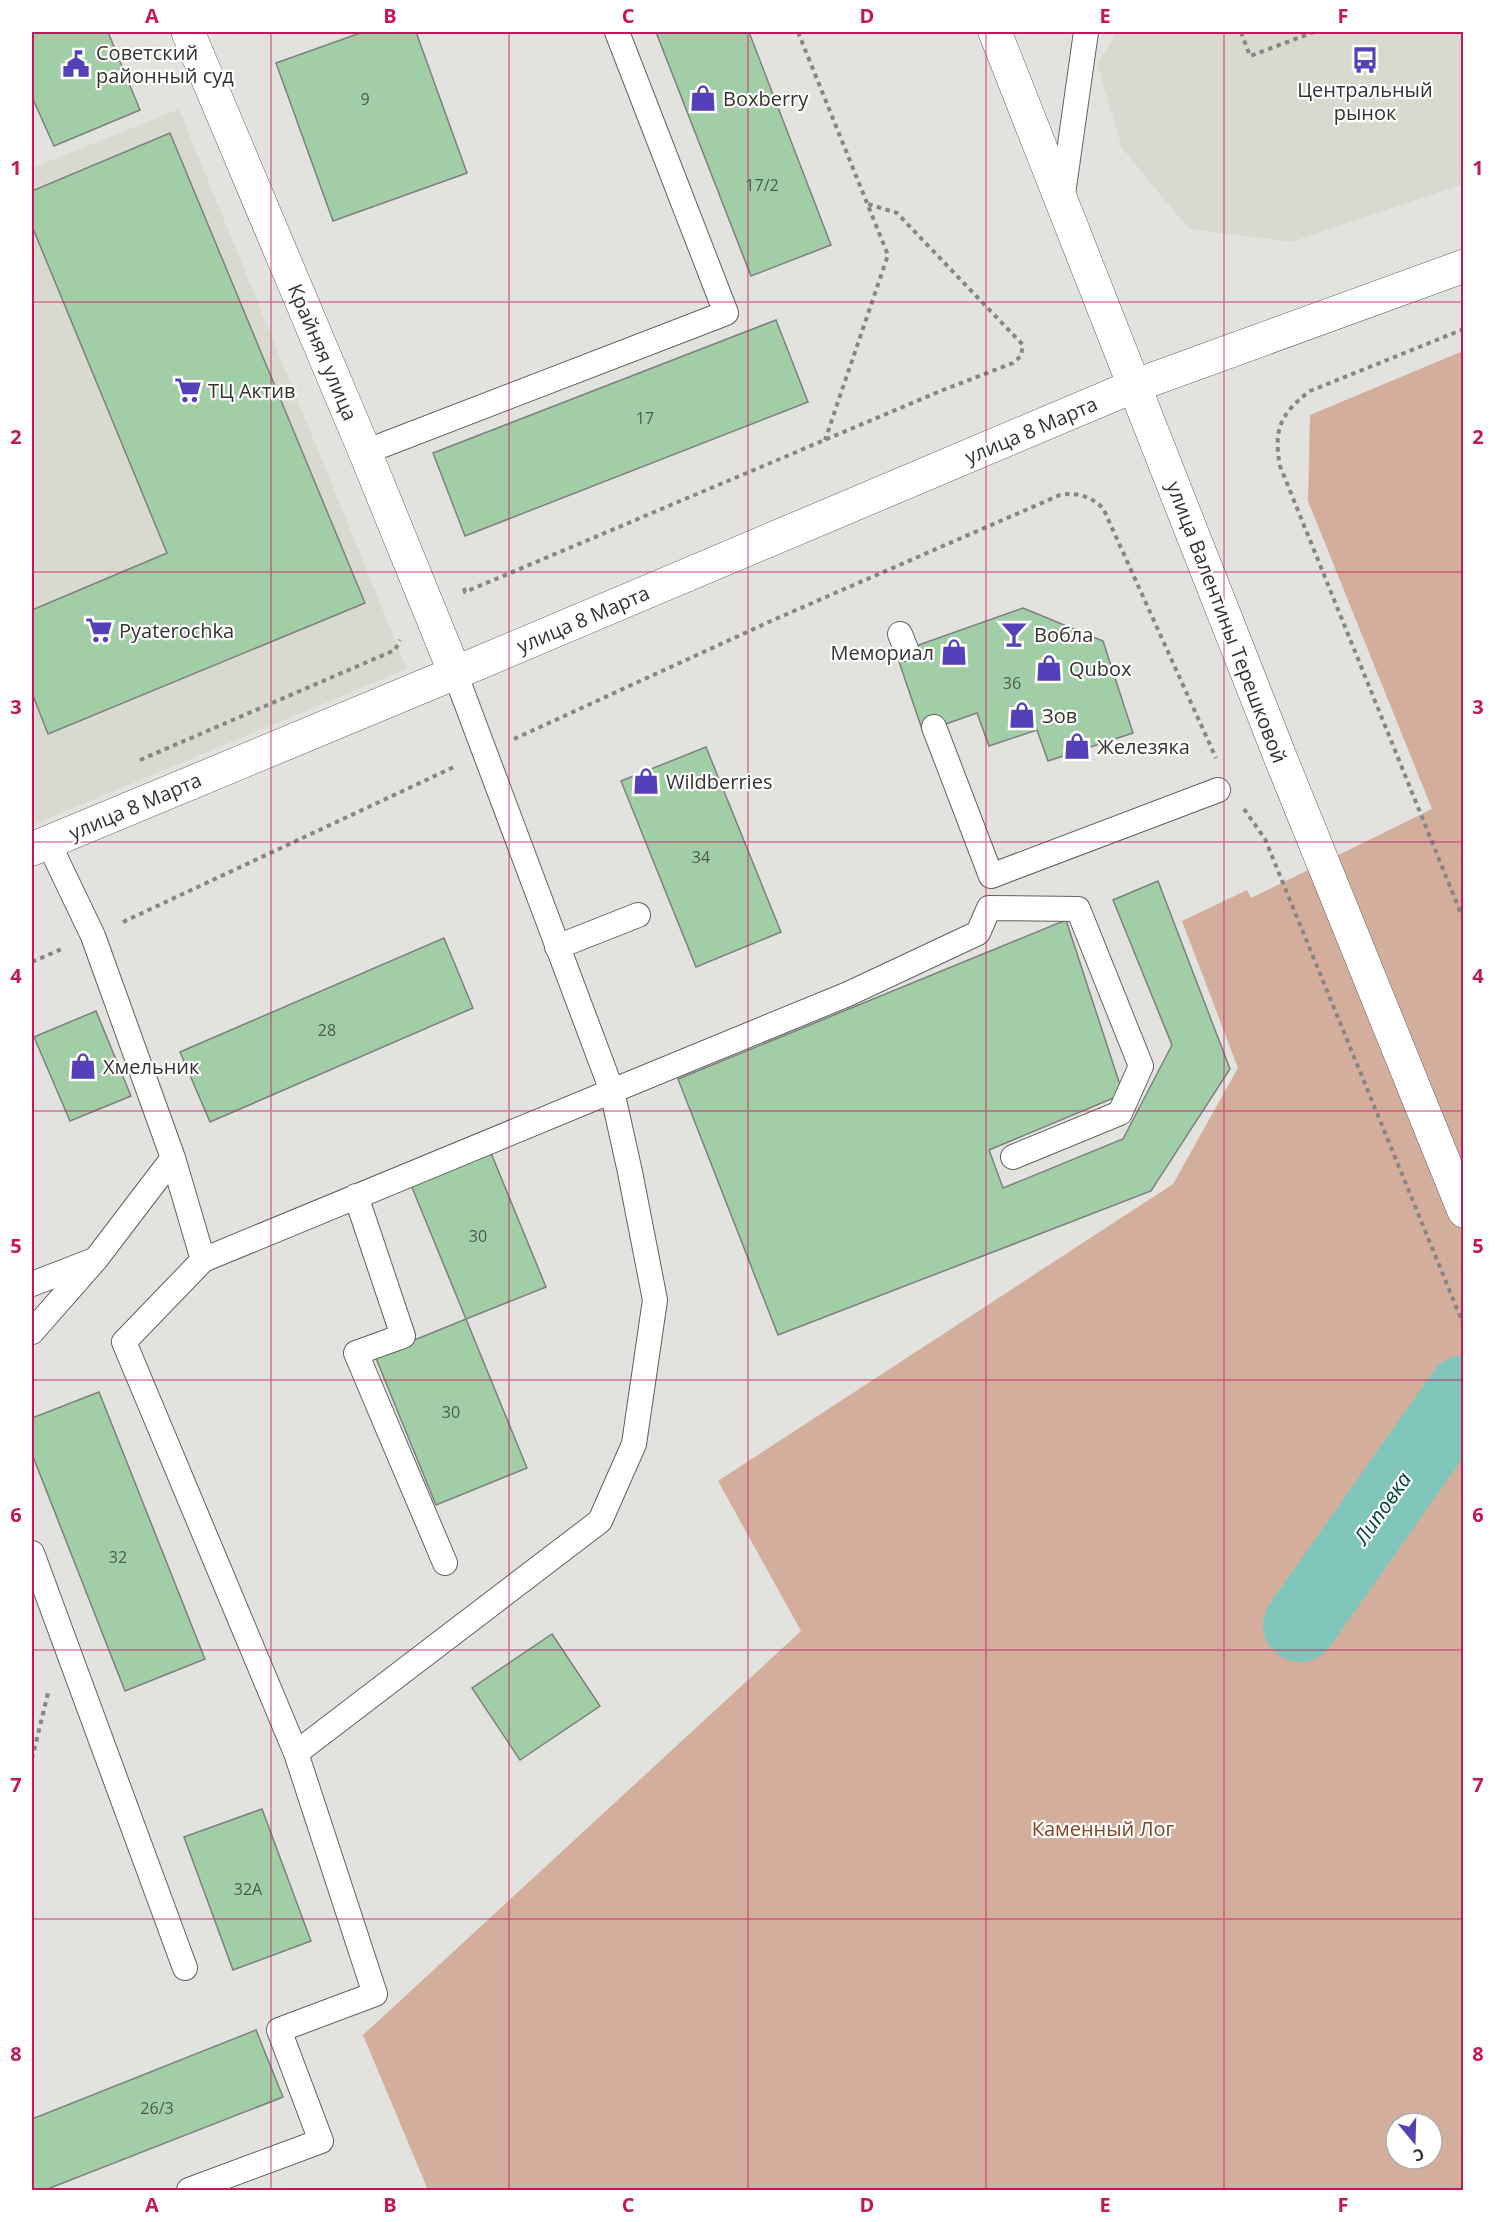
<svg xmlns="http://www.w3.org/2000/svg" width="1495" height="2222" viewBox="0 0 1495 2222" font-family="'Open Sans',sans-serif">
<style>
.built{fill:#d8dacf}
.green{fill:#d4ae9d;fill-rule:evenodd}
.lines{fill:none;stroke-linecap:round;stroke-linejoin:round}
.river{stroke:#80c6ba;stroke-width:74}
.building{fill:#a1cea6;stroke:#7e807e;stroke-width:1.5}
.service-casing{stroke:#61625f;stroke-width:26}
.minor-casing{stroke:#61625f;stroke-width:34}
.tertiary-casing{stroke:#61625f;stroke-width:34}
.secondary-casing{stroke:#61625f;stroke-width:34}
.path{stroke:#868684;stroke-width:4;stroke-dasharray:4.5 4.5;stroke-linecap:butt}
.service{stroke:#fff;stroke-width:24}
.minor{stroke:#fff;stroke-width:33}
.tertiary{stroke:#fff;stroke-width:33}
.secondary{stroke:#fff;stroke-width:33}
.grid{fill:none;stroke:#c2185b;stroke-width:1.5;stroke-opacity:0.55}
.labels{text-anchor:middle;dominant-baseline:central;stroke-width:4.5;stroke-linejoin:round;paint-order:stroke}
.number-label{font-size:16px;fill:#4e5a4f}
.poi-label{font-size:20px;fill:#333332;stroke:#fffffe;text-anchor:start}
.street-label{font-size:20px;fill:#333332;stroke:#fffffe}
.park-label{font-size:20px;fill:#854221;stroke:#fffffe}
.water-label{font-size:21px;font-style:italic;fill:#01443c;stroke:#fffffe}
.neatline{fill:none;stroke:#c2185b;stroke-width:2}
.grid-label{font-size:20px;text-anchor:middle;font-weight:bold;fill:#c2185b}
</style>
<rect width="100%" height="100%" fill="#e2e3df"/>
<path class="built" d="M 1117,32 L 1463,32 L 1463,184 L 1292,242 L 1189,229 L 1122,148 L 1097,64 Z
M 179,109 L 407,669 L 32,825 L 32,168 Z"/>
<path class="green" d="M 1463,351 L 1463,2190 L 428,2190 L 363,2035 L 801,1631 L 718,1481 L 1173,1184 L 1238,1068 L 1182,921 L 1247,890 L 1251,898 L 1432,809 L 1308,501 L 1310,415 ZM 1396,2123 L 1432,2123 L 1432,2159 L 1396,2159 Z"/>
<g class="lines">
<path class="river" d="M 1300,1625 L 1464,1392"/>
</g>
<path class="building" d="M 32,32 L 108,32 L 140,110 L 54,146 L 32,97 Z
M 363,32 L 416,32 L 467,173 L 333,221 L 276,63 Z
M 656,32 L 749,32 L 831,245 L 751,276 Z
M 170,133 L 365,603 L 48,734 L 32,693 L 32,610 L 167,553 L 32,226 L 32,191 Z
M 776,320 L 808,402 L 465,536 L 433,453 Z
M 1023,608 L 1103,641 L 1133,733 L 1048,761 L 1037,730 L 989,746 L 977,713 L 923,732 L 896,653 Z
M 706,747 L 781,932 L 696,967 L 621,781 Z
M 1158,881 L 1230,1069 L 1151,1191 L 778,1335 L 678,1079 L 1066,920 L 1123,1094 L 989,1150 L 1003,1188 L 1123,1139 L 1172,1045 L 1113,900 Z
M 444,938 L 473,1008 L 210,1122 L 180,1052 Z
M 96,1011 L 131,1096 L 70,1121 L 34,1037 Z
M 491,1153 L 546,1287 L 466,1319 L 411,1185 Z
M 466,1319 L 527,1468 L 436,1505 L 375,1356 Z
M 99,1392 L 205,1659 L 125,1691 L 32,1454 L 32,1418 Z
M 552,1634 L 600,1706 L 520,1760 L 472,1688 Z
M 262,1809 L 311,1941 L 233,1970 L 184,1837 Z
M 256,2030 L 283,2097 L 45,2190 L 32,2190 L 32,2119 Z"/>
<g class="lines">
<defs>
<path id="service" d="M 1062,201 L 1086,32
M 365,452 L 726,313 L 617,32
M 900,634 L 906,649
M 455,673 L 612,1091 L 848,994 L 978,933 L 989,908 L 1078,909 L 1141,1066 L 1120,1113 L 1013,1157
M 934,727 L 991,876 L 1218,790
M 557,947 L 638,915
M 173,1158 L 203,1260 L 124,1342 L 296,1753
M 356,1196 L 403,1336 L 356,1353 L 445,1563
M 32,1284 L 94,1260
M 32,1332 L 96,1259 L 173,1158 L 93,936 L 48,842
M 32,1553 L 185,1968
M 189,2190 L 321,2141 L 279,2030 L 375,1994 L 296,1753 L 600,1521 L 634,1444 L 655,1300 L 630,1172 L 612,1091 L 203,1260"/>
<path id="minor" d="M 188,32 L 365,452 L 455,673
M 32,849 L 455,673 L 1134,386"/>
<path id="tertiary" d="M 1134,386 L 1464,266"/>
<path id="secondary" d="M 995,32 L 1283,764 L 1464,1211"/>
</defs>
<use href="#service" class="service-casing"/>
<use href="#minor" class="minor-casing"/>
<use href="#tertiary" class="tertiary-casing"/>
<use href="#secondary" class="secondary-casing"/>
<path class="path" d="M 798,32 L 888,255 L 825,440
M 1241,32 L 1250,56 L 1314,32
M 1464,329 L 1310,391 C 1281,413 1273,429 1280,466 L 1464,921
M 464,588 L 465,592 L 943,390 L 1013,363 L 1021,356 L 1023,345 L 897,213 L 868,204
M 514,739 L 771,621 L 1060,495 C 1077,492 1090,496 1103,508 L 1216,758
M 140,760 L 395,650 L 400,640
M 1244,809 L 1265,839 L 1464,1326
M 123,922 L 456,766
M 32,962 L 64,948
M 32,1759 L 48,1693"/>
<use href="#service" class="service"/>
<use href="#minor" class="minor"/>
<use href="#tertiary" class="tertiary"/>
<use href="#secondary" class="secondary"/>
</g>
<path class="grid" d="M 271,32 L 271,2190M 509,32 L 509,2190M 748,32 L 748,2190M 986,32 L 986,2190M 1224,32 L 1224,2190M 32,302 L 1464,302M 32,572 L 1464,572M 32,842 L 1464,842M 32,1111 L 1464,1111M 32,1380 L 1464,1380M 32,1650 L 1464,1650M 32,1919 L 1464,1919"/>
<defs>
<symbol id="bus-bare" viewBox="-9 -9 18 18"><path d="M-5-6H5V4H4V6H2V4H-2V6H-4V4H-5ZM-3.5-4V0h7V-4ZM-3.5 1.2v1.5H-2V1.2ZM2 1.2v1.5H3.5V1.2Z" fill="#5441b9" stroke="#fffffe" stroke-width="2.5" paint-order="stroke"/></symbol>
<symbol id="civic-bare" viewBox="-9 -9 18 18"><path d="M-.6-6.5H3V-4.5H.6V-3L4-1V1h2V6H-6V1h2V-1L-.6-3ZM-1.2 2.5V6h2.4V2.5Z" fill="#5441b9" stroke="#fffffe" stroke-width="2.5" paint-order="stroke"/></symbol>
<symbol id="shop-bare" viewBox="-9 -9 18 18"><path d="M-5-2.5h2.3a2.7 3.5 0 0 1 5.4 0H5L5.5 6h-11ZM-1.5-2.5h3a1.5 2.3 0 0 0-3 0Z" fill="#5441b9" stroke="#fffffe" stroke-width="2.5" paint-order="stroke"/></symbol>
<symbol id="supermarket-bare" viewBox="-9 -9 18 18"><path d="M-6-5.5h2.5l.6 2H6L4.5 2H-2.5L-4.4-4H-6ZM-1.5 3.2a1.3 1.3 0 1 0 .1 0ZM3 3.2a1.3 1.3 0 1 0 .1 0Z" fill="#5441b9" stroke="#fffffe" stroke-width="2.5" paint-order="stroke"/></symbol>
<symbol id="bar-bare" viewBox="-9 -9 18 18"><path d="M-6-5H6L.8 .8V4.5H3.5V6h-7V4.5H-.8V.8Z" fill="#5441b9" stroke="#fffffe" stroke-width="2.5" paint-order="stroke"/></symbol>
</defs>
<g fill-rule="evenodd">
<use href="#bus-bare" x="1346" y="41" width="38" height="38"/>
<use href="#civic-bare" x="57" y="45" width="38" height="38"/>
<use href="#shop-bare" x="684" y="79" width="38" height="38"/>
<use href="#supermarket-bare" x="169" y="371" width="38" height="38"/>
<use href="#supermarket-bare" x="80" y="611" width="38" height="38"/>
<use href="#bar-bare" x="995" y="615" width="38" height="38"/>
<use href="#shop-bare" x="935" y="633" width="38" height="38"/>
<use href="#shop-bare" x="1030" y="649" width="38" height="38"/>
<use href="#shop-bare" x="1003" y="696" width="38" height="38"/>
<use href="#shop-bare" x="1058" y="727" width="38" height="38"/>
<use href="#shop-bare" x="627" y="762" width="38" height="38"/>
<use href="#shop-bare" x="64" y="1047" width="38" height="38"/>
</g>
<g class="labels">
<g class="number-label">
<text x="365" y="99">9</text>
<text x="762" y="185">17/2</text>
<text x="645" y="418">17</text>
<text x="1012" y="683">36</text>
<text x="701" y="857">34</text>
<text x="327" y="1030">28</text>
<text x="478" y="1236">30</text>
<text x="451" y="1412">30</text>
<text x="118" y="1557">32</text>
<text x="248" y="1889">32А</text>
<text x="157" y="2108">26/3</text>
</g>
<g class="poi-label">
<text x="96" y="52">Советский<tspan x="96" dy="23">районный суд</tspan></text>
<text x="1365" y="89" text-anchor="middle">Центральный<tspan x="1365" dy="23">рынок</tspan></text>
<text x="723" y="98">Boxberry</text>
<text x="208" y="390">ТЦ Актив</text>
<text x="119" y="630">Pyaterochka</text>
<text x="1034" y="634">Вобла</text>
<text x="934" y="652" text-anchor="end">Мемориал</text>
<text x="1069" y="668">Qubox</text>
<text x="1042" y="715">Зов</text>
<text x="1097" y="746">Железяка</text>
<text x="666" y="781">Wildberries</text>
<text x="103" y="1066">Хмельник</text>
</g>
<g class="street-label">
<text transform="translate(323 352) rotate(67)">Крайняя улица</text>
<text transform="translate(1031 430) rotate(-23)">улица 8 Марта</text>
<text transform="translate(583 619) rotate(-23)">улица 8 Марта</text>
<text transform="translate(1227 622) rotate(69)">улица Валентины Терешковой</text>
<text transform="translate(135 806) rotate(-23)">улица 8 Марта</text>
</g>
<g class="park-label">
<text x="1103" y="1828">Каменный Лог</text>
</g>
<g class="water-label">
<text transform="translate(1382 1508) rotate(-55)">Липовка</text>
</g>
</g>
<rect width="1495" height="2222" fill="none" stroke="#fffffe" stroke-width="66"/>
<g transform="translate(1414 2141) rotate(161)"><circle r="28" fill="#fffffe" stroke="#adadac" stroke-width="1.5"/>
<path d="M0-4.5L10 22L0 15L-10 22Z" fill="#5441b9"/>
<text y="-9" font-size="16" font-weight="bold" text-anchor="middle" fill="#333332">С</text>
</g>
<rect x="33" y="33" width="1429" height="2156" class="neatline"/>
<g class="grid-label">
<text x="152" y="23">A</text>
<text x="390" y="23">B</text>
<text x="628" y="23">C</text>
<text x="867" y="23">D</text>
<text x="1105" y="23">E</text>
<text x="1343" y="23">F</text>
<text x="16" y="175">1</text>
<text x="1478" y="175">1</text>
<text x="16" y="444">2</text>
<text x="1478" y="444">2</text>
<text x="16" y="714">3</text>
<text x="1478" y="714">3</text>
<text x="16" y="983">4</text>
<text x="1478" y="983">4</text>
<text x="16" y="1253">5</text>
<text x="1478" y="1253">5</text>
<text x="16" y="1522">6</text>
<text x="1478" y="1522">6</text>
<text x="16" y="1792">7</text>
<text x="1478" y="1792">7</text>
<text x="16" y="2061">8</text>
<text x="1478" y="2061">8</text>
<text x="152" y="2212">A</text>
<text x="390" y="2212">B</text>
<text x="628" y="2212">C</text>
<text x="867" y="2212">D</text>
<text x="1105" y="2212">E</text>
<text x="1343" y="2212">F</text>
</g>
</svg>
